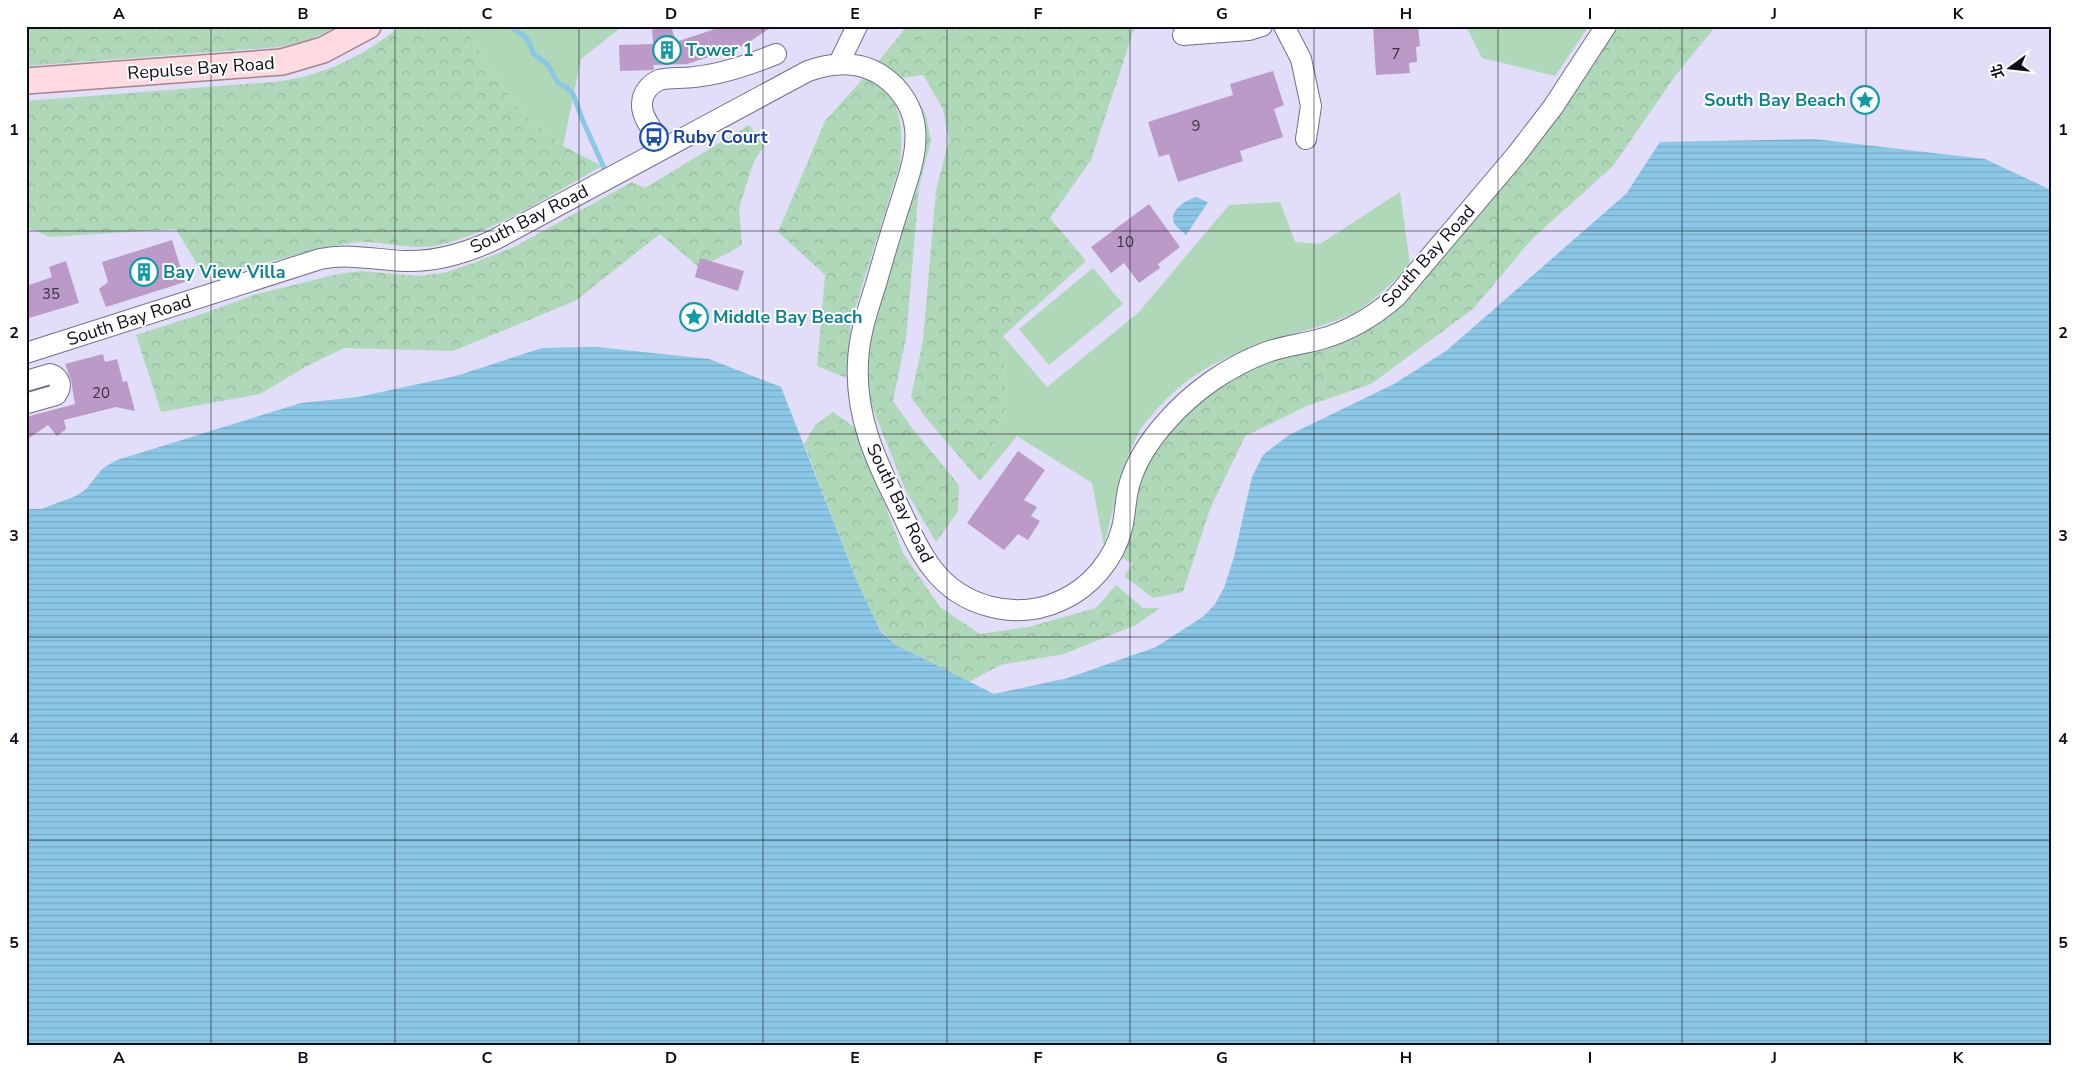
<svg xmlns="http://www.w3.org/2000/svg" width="2077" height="1071" viewBox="0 0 2077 1071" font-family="'Nunito Sans','Noto Sans TC',sans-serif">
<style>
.green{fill:#afd8b8}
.forest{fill:url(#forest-crowns)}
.water{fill:url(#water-rules)}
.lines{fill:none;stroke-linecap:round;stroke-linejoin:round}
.stream{stroke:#8bc7e6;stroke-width:5}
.building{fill:#bc9ac8}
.minor-casing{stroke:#746e8d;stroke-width:22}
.major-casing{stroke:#a8838d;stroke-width:28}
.minor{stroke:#fff;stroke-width:20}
.major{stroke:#fddbe0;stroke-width:25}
.grid{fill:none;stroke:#0e0c18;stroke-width:1;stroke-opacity:0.55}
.labels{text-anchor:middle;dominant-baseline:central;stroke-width:4;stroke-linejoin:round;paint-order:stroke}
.number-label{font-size:15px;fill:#3a3044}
.culture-label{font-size:18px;font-weight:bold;fill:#0d838f;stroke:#fff;text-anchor:start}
.street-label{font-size:18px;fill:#0e0c18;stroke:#fff}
.transit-label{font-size:18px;font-weight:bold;fill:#164399;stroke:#fff;text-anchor:start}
.neatline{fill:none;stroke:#0e0c18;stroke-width:2}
.grid-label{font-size:16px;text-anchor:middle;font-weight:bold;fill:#0e0c18}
</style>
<defs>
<pattern id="forest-crowns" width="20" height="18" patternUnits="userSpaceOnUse" patternTransform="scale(1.25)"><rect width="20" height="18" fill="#afd8b8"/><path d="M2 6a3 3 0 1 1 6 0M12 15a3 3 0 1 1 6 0" fill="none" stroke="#95b89d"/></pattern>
<pattern id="water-rules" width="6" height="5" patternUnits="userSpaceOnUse" patternTransform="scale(1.25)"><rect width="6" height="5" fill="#8bc7e6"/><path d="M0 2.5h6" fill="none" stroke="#77aac5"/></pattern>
</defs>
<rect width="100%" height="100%" fill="#e2ddf9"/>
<path class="green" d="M 463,26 L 623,26 L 581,59 L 563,146 L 515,106 Z
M 1466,26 L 1589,26 L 1555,76 L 1482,58 Z
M 1400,192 L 1410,264 C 1392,284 1374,301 1351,315 C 1279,343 1214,346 1159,407 C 1152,415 1143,424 1138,434 C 1120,467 1114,509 1104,546 L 1092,483 L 1017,436 L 980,481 L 1006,408 L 1003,336 L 1047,387 L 1138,313 L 1229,205 L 1280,202 L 1295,242 L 1320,244 Z
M 1093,268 L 1123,304 L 1049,365 L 1019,329 Z"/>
<path class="forest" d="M 26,26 L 339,26 L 309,40 L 280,47 L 26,66 Z
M 400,26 L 463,26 L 515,106 L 563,146 L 602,166 C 550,195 497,231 439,245 C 411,251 386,241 359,242 C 336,244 312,251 289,257 C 261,264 232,270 204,276 L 176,229 L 49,237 L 26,226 L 26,101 L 273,82 C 320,77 364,57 400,26 Z
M 907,26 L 1135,26 L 1091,160 L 1050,218 L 1086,261 L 1003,336 L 1006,408 L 980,481 L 926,418 L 911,397 L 923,341 L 936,190 L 949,141 L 943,109 L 923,75 L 893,79 L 878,62 Z
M 1608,26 L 1716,26 L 1675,76 L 1613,166 L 1532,239 L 1473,309 L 1371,384 L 1307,406 L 1245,436 L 1210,509 L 1183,592 L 1153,598 L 1124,576 L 1133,564 L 1114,553 L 1134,475 L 1183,397 L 1335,333 L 1396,295 Z
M 867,74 C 873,80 882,86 887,92 C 904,111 902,141 900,164 L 851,322 L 846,378 L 817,366 L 825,275 L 778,232 L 825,121 Z
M 916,97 L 926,115 L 931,141 L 919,187 L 906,338 L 893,401 L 912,428 L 959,485 L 958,511 L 936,542 L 905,489 L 863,384 L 869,326 L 917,114 Z
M 749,125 L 764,146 L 753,163 L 739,209 L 742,245 L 700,268 L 660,234 L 575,301 L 453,351 L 344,348 L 305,367 L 260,394 L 161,412 L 136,335 L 211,311 L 253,295 L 338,274 L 361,271 L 418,276 L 444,273 L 471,264 L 514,247 L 632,182 L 645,188 Z
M 833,412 L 857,429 L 903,553 L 940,607 L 980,634 L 1029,627 L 1096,608 L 1116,585 L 1143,608 L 1160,608 L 1136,625 L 1064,654 L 1000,665 L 969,682 L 896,645 L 881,631 L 856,579 L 804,444 L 816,424 Z"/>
<path class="water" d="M 1814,139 L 1985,159 L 2051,190 L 2051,1045 L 26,1045 L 26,509 L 41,509 L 76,496 L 86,489 L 103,468 L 117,460 L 301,403 L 358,397 L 456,376 L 542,348 L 597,347 L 709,359 L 781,387 L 856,579 L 881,632 L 896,645 L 994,694 L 1068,678 L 1156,647 L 1204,616 L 1215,604 L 1224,588 L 1234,557 L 1252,477 L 1263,455 L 1289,435 L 1394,384 L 1446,351 L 1626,194 L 1660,142 Z
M 1196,197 L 1208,202 L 1186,235 C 1182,231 1176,227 1174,223 C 1169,210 1186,200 1196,197 Z"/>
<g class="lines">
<path class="stream" d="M 509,26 L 523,35 L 529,42 L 533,53 L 548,65 L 558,83 L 566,87 L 573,94 L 583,121 L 605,170"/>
</g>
<path class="building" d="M 664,26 L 671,26 L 676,42 L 724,26 L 773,26 L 745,45 L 687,64 L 653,65 L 654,69 L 652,70 L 620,71 L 619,45 L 653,44 L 652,30 Z
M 1373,26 L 1418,26 L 1420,46 L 1416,47 L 1417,62 L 1409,63 L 1410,73 L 1376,75 Z
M 1273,71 L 1284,105 L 1274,109 L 1283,137 L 1240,151 L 1243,161 L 1178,182 L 1169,154 L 1159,157 L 1148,122 L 1233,95 L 1230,84 Z
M 1149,204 L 1180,247 L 1158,264 L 1160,268 L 1139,283 L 1124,263 L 1111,273 L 1091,247 Z
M 172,240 L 185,282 L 106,307 L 99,289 L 108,282 L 102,262 Z
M 700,258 L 744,271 L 738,291 L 695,277 Z
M 66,261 L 79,303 L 26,319 L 26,286 L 52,277 L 49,267 Z
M 103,354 L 105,362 L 117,359 L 123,382 L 127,381 L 135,411 L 116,407 L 64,420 L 66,429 L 57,436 L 48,425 L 26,440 L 26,417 L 75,404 L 71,380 L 65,364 Z
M 1018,451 L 1045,470 L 1024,500 L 1037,507 L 1031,516 L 1040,521 L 1028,540 L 1018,534 L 1004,550 L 967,523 Z"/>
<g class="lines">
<defs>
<path id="minor" d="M 1284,26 L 1301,59 L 1311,106 L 1306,139
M 1183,35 L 1249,30 L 1262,26
M 839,63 L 857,26
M 665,148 C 657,135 641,119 642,104 C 642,93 650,84 659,80 C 670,77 683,79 694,77 C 723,74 749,65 776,54
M 26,353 L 320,259 C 350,253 376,260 405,261 C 437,262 466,253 494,240 L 808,71 C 834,62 860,60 884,77 C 901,89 913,108 915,128 C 918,153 908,178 901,201 C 892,228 884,256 876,284 C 868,309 859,335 858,362 C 855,414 874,457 897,503 C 908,525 917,549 932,568 C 961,607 1016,621 1060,601 C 1090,588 1114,560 1122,528 C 1126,512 1125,495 1131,479 C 1138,458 1151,439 1166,422 C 1193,391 1229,366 1267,352 C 1284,346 1303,344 1321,339 C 1350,331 1374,316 1396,297 L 1517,154 L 1553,107 L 1606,26
M 26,381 L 50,374 C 60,377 63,386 56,395 L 28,403"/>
<path id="major" d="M 26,81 L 282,62 L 323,50 L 368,26"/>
</defs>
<use href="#minor" class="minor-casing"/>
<use href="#major" class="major-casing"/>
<use href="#minor" class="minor"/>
<use href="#major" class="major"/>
</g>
<path class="grid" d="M 211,26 L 211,1045M 395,26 L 395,1045M 579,26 L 579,1045M 763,26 L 763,1045M 947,26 L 947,1045M 1130,26 L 1130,1045M 1314,26 L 1314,1045M 1498,26 L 1498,1045M 1682,26 L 1682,1045M 1866,26 L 1866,1045M 26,231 L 2051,231M 26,434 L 2051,434M 26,637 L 2051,637M 26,840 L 2051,840"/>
<defs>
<symbol id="building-ring" viewBox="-11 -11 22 22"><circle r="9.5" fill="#fff" stroke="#0f9aa8" stroke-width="1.5"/><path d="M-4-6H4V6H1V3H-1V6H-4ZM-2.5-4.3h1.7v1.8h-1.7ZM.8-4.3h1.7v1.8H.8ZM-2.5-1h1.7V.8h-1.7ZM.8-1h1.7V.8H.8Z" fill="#0f9aa8"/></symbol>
<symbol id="sight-ring" viewBox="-11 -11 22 22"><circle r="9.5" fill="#fff" stroke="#0f9aa8" stroke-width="1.5"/><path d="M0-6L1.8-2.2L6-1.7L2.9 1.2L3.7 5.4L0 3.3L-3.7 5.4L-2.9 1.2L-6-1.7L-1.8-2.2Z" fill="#0f9aa8"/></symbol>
<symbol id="bus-ring" viewBox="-11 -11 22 22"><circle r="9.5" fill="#fff" stroke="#1a4fb4" stroke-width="1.5"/><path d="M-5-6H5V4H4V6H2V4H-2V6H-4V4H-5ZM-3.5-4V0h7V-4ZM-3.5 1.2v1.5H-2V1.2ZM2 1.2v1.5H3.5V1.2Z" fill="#1a4fb4"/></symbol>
</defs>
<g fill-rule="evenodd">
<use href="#building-ring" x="651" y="34" width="32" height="32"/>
<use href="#sight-ring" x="1849" y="84" width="32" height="32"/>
<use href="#bus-ring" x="638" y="121" width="32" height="32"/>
<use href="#building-ring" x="128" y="256" width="32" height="32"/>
<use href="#sight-ring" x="678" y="301" width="32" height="32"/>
</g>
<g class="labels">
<g class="number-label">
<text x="1396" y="54">7</text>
<text x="1196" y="126">9</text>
<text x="1125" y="242">10</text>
<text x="51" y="294">35</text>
<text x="101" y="393">20</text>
</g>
<g class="culture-label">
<text x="686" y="50">Tower 1</text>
<text x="1846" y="100" text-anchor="end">South Bay Beach</text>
<text x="163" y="272">Bay View Villa</text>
<text x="713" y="317">Middle Bay Beach</text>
</g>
<g class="street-label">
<text transform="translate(201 68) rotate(-4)">Repulse Bay Road</text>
<text transform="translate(529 219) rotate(-27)">South Bay Road</text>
<text transform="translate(1428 256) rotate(-48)">South Bay Road</text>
<text transform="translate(129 320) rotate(-18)">South Bay Road</text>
<text transform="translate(900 503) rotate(64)">South Bay Road</text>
</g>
<g class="transit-label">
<text x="673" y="137">Ruby Court</text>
</g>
</g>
<rect width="2077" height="1071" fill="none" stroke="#ffffff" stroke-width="55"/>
<g transform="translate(2010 68) rotate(255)" stroke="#ffffff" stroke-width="4" paint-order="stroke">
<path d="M0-4L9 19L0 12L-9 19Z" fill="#0e0c18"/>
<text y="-8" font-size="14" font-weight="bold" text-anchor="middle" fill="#0e0c18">北</text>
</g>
<rect x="28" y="28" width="2022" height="1016" class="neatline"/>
<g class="grid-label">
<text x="119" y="19">A</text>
<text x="303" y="19">B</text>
<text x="487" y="19">C</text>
<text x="671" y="19">D</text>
<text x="855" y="19">E</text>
<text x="1038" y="19">F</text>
<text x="1222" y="19">G</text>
<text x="1406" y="19">H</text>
<text x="1590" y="19">I</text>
<text x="1774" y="19">J</text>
<text x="1958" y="19">K</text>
<text x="14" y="135">1</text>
<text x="2063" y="135">1</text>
<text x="14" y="338">2</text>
<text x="2063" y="338">2</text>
<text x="14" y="541">3</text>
<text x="2063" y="541">3</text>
<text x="14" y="744">4</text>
<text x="2063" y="744">4</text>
<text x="14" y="948">5</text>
<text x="2063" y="948">5</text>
<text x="119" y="1063">A</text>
<text x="303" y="1063">B</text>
<text x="487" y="1063">C</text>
<text x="671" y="1063">D</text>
<text x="855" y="1063">E</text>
<text x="1038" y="1063">F</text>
<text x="1222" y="1063">G</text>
<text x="1406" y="1063">H</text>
<text x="1590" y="1063">I</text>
<text x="1774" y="1063">J</text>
<text x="1958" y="1063">K</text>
</g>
</svg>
